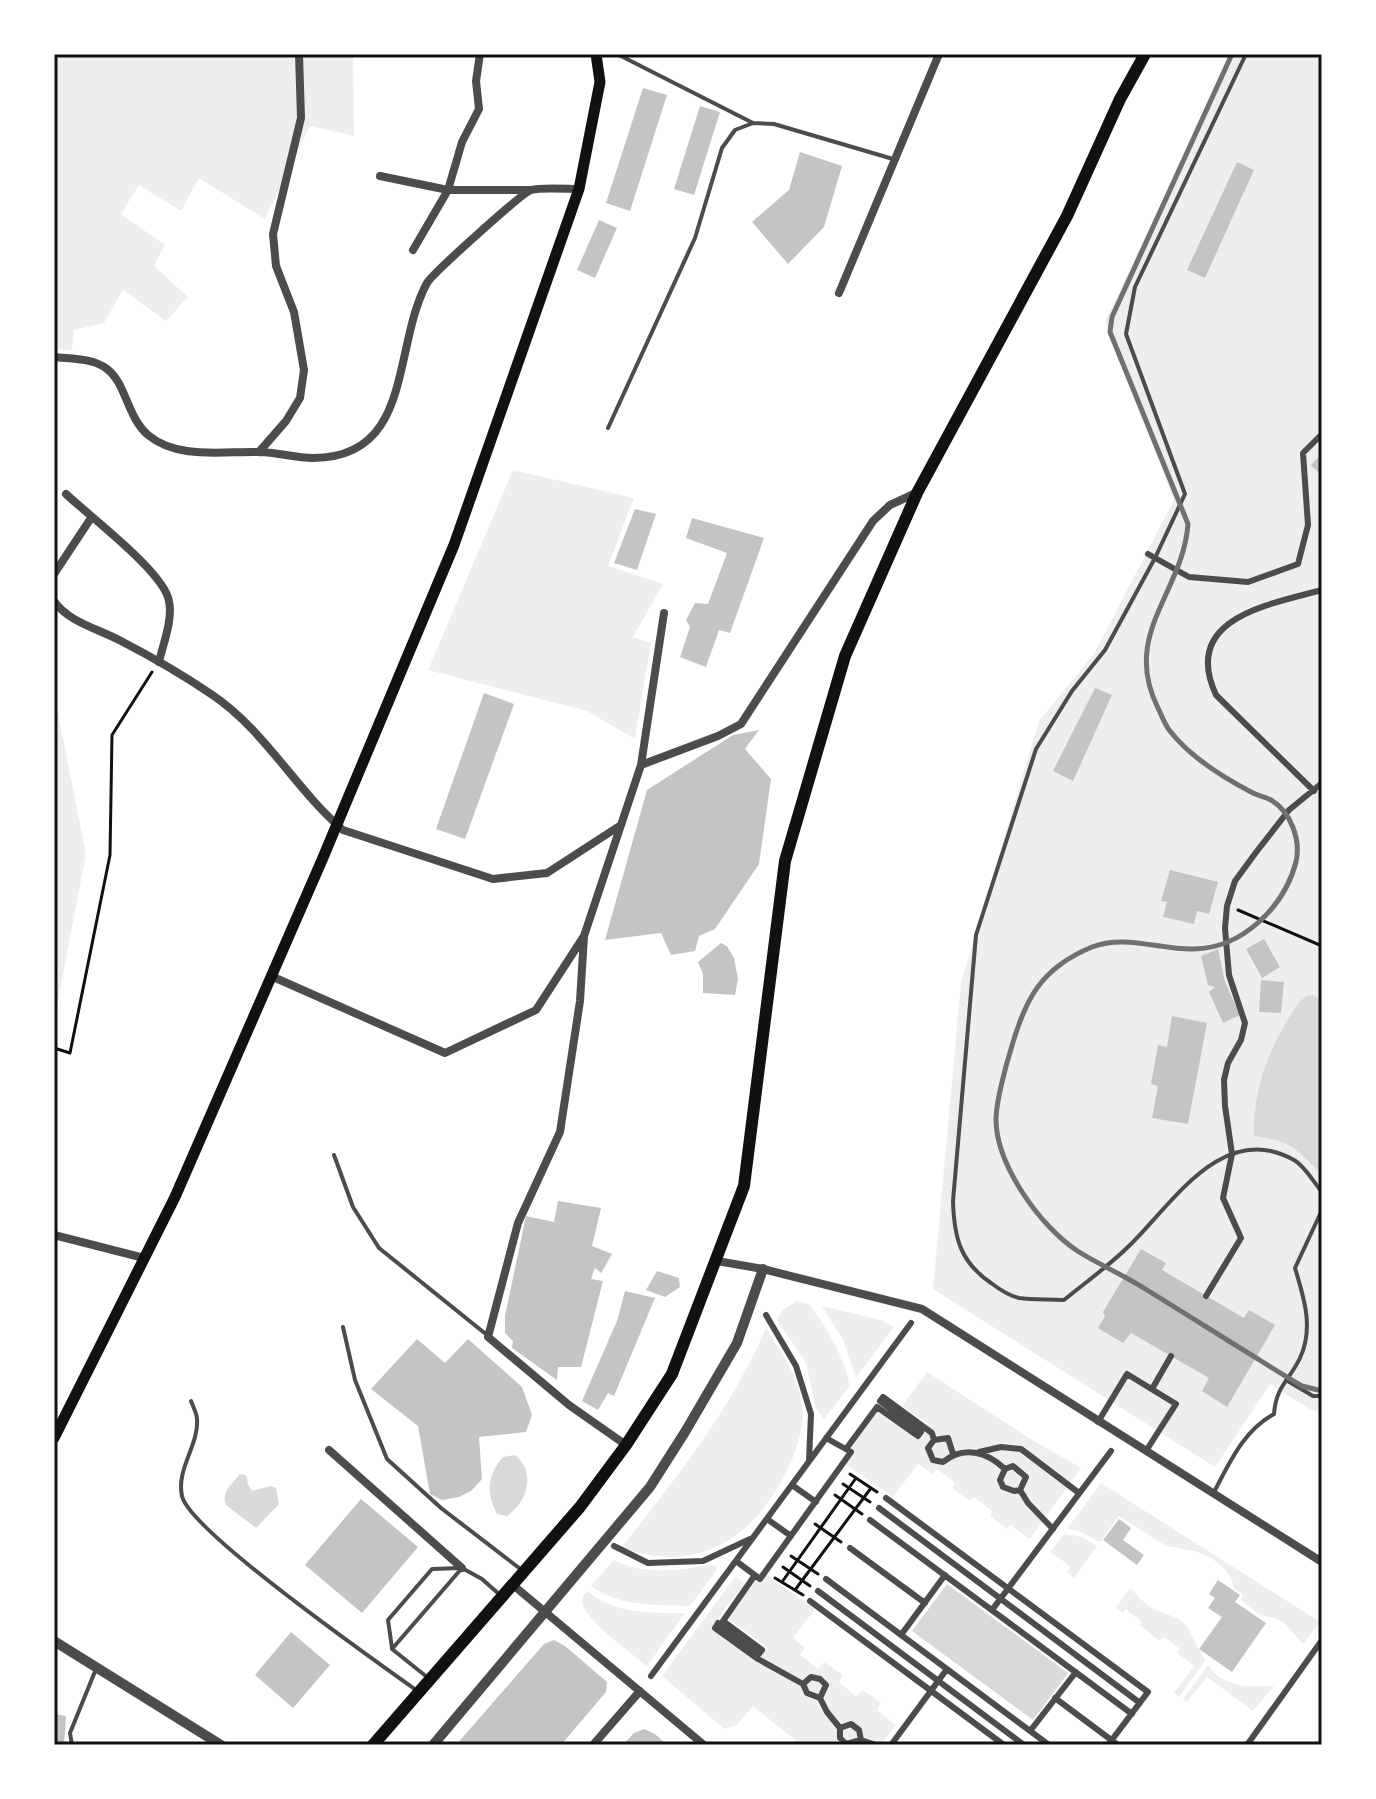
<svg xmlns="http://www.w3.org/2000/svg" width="1376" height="1799" viewBox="0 0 1376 1799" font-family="'Source Sans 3',sans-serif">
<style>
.green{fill:#eee}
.water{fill:#d9d9d9}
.building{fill:#c4c4c4}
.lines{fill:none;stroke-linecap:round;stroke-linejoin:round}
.path{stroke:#111;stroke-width:3}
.service{stroke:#4c4c4c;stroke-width:4}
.pedestrian{stroke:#4c4c4c;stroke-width:6}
.minor{stroke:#4c4c4c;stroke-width:8}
.tertiary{stroke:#4c4c4c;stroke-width:10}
.secondary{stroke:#111;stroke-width:11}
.primary{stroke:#111;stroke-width:12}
.rail{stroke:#707070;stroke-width:5}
.neatline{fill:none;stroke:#111;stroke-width:3}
</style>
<rect width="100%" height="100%" fill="#fff"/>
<path class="green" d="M 54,54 L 353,54 L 354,136 L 310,126 L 265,219 L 199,178 L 181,211 L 139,185 L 121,214 L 165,245 L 154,266 L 188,297 L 166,321 L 123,290 L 104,323 L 74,330 L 72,350 L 54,349 Z
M 1232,54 L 1322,54 L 1322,1412 L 1311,1410 L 1270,1384 L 1215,1467 L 933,1289 L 961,983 L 1039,721 L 1094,654 L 1174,500 L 1105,322 Z
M 513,470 L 634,498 L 608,566 L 663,584 L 633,637 L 651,643 L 635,739 L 587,711 L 428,670 Z
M 54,693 L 86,854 L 54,1022 Z
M 796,1301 L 809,1304 C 828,1330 843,1354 850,1386 L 824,1419 L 816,1408 L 806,1363 L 777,1320 L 782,1311 Z
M 822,1306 L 881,1320 L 894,1327 L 856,1378 L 843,1340 Z
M 766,1328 C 784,1355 807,1390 802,1424 C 799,1446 789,1469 778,1487 C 741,1548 690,1571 621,1548 C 676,1479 731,1409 766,1328 Z
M 927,1372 L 1034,1441 L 1081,1468 L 1030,1539 L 1010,1525 L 1007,1529 L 990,1516 L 992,1511 L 974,1497 L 970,1501 L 952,1488 L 955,1483 L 937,1469 L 933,1474 L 918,1464 L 893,1497 L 841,1461 L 878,1410 L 919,1439 L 929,1424 L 902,1406 Z
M 1101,1483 L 1320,1622 L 1303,1644 L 1284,1623 L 1276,1618 L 1260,1615 L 1241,1600 L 1243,1595 L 1234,1588 L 1232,1580 L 1226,1570 L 1210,1557 L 1195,1551 L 1166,1546 L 1119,1516 L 1100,1542 L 1078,1531 L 1067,1529 Z
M 1064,1534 L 1082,1537 L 1097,1546 L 1074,1578 L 1116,1608 L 1130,1588 L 1149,1607 L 1179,1619 L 1187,1626 L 1205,1661 L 1179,1697 L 1174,1693 L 1194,1666 L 1177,1653 L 1180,1649 L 1164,1637 L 1160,1641 L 1140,1625 L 1142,1622 L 1126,1609 L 1123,1613 L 1074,1578 L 1067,1572 L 1070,1566 L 1050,1552 Z
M 614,1560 C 634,1571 661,1572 684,1569 C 695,1568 706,1563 716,1566 L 717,1570 L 690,1606 C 657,1605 619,1607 591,1586 Z
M 761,1571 L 815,1609 L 793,1638 L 805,1648 L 800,1655 L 818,1669 L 824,1662 L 843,1675 L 839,1682 L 856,1696 L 863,1690 L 881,1703 L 877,1710 L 896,1725 L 880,1745 L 801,1745 L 753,1706 L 737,1725 L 724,1729 L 662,1676 L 735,1577 L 744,1583 L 712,1627 L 758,1660 L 767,1647 L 727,1618 Z
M 588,1591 C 613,1614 652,1613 685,1613 L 647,1666 C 633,1654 584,1620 582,1602 C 582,1596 584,1595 588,1591 Z
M 1208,1665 C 1224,1688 1248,1687 1274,1686 L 1253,1711 L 1207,1677 L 1187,1702 L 1183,1699 Z"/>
<path class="water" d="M 1314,995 L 1322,1002 L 1322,1174 C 1294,1148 1294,1142 1254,1136 C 1253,1084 1271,1044 1299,1002 L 1307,996 Z
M 515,1455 C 537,1473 527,1502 507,1516 L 497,1514 C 486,1492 487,1476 503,1457 Z
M 240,1474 L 246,1475 L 248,1484 L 252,1491 L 271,1486 L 276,1488 L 279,1504 L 256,1528 L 226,1505 C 220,1493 233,1483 240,1474 Z
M 947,1584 L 1068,1673 L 1033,1720 L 912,1631 Z"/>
<path class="building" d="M 643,88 L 667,95 L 630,211 L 606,203 Z
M 700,106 L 720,112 L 694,195 L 674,189 Z
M 800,152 L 842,166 L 824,227 L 788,264 L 752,222 L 789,190 Z
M 1237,162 L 1254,170 L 1205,278 L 1187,270 Z
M 599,220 L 617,228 L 595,278 L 577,270 Z
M 1322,453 L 1322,476 L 1311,465 Z
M 635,509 L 656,514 L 637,570 L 614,563 Z
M 692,518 L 764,538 L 730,633 L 719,630 L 706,667 L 680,657 L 690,627 L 686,620 L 695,603 L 708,604 L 727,553 L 686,538 Z
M 1095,688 L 1112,695 L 1073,781 L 1053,771 Z
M 484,693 L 514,704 L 465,839 L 436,829 Z
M 759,730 L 745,749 L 771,779 L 759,864 L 715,929 L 699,936 L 695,951 L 671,955 L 661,933 L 605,940 L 647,790 L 733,735 Z
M 1170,870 L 1218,882 L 1209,914 L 1197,911 L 1194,924 L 1163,917 L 1167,902 L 1161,901 Z
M 1264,939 L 1280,967 L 1262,978 L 1246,949 Z
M 721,943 L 727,946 L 734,958 L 738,979 L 735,995 L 703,993 L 703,974 L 698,962 Z
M 1218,949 L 1225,982 L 1240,1015 L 1223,1023 L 1209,992 L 1215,987 L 1208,985 L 1201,956 Z
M 1261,980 L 1284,982 L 1281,1013 L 1259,1012 Z
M 1172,1016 L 1207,1023 L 1188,1124 L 1152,1118 L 1158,1086 L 1151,1084 L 1158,1045 L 1167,1047 Z
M 558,1201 L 601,1208 L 592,1246 L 612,1254 L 601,1273 L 595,1268 L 591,1279 L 603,1281 L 581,1367 L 558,1367 L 557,1380 L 512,1348 L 513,1341 L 505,1333 L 505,1316 L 526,1216 L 554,1222 Z
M 1141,1249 L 1166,1263 L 1162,1270 L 1244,1318 L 1249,1310 L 1275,1325 L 1227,1407 L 1202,1391 L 1209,1378 L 1131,1333 L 1123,1343 L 1098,1328 L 1105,1316 L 1103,1312 Z
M 657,1271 L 679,1278 L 680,1287 L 665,1297 L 646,1290 Z
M 625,1291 L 655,1298 L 614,1396 L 608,1393 L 598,1410 L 582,1401 L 617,1321 Z
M 417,1339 L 445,1363 L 468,1339 L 522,1387 L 532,1415 L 526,1432 L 479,1437 L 482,1479 L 471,1491 L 459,1497 L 442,1500 L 430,1494 L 418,1426 L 371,1389 Z
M 361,1499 L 418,1547 L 362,1613 L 305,1565 Z
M 1119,1519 L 1131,1528 L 1123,1540 L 1144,1555 L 1137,1565 L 1103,1540 Z
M 1218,1580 L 1240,1595 L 1235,1602 L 1266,1623 L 1232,1672 L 1199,1649 L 1222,1617 L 1208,1608 L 1215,1598 L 1209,1594 Z
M 291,1632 L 330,1665 L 293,1708 L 255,1675 Z
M 554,1640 L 565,1646 L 607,1682 L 606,1692 L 561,1745 L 456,1745 L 544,1644 Z
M 54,1714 L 66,1716 L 64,1745 L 54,1745 Z
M 644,1729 L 655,1734 L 667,1745 L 623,1745 L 634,1733 Z"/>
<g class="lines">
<path class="path" d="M 1238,910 L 1322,946
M 54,1048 L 70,1053 L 110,855 L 112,735 L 152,672
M 850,1474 L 877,1492
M 843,1484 L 870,1502
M 835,1495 L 862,1514
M 815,1524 L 841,1542
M 791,1556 L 818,1574
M 783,1567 L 810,1586
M 775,1578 L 803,1595
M 782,1582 L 856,1478
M 795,1590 L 871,1488"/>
<path class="service" d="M 617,54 L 753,123
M 1246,54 L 1135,287 L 1126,334 L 1185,494 L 1155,558 L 1105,650 L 1072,691 L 1036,749 L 976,935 L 953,1201 C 954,1237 960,1262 991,1283 C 999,1289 1010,1296 1019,1298 C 1033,1300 1049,1299 1064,1300 C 1086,1282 1110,1265 1130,1245 C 1173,1203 1223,1120 1294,1160 C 1305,1166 1314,1183 1322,1192
M 608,428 L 695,238 L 722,148 L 735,130 L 753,123 L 774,124 L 893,159
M 334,1155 L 353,1207 L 379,1248 L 487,1335
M 343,1327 L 355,1380 L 387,1459 L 441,1508 L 523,1571
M 1286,1380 L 1313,1396 L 1322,1396
M 191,1401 C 193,1406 197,1414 197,1419 C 199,1445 176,1469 182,1496 C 189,1530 378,1663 416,1690
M 1214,1492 C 1230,1462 1243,1431 1274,1414 C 1276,1386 1289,1381 1300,1358 C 1314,1328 1304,1298 1295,1268 L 1322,1210
M 392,1648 L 388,1620 L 432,1569 L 460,1568
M 427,1677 L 392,1649 L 462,1568 L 482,1579 L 500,1595
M 72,1745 L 70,1733 L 96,1669"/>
<path class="pedestrian" d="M 1148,554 L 1189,577 L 1248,582 L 1298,564 L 1308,525 L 1303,453 L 1322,434
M 1314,791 L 1216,695 C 1181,619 1266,605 1322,590
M 1206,1296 L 1241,1238 L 1223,1198 L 1232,1154 L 1225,1106 L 1224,1080 L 1228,1063 L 1241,1040 L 1245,1023 L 1229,975 L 1225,928 L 1227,906 L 1235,881 L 1257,851 L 1289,810 L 1322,783
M 766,1315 L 796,1366 L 811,1414 L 809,1461
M 1152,1389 L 1171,1356
M 1098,1422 L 1127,1374 L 1176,1404 L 1146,1451
M 934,1440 L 948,1438 L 953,1454
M 846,1449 L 877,1407 L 918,1436 L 921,1432 L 880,1401 L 883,1397 L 932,1433 L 934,1440 L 928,1448 L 933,1460 L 943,1462 C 964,1445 987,1452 1005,1469 L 1000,1480 L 1003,1487 L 1014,1491 L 1020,1490 L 1028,1503 L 1053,1529
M 979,1452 L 1001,1447 L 1021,1449 L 1079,1493
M 1005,1469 L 1013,1466 L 1026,1477 L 1020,1490
M 792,1485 L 816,1502
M 886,1498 L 1148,1692 L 1108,1745
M 879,1508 L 1140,1703
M 767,1519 L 791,1536
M 870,1520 L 1132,1714
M 614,1546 L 648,1563 L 703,1561 L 750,1539
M 850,1548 L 925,1603
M 736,1561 L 760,1579 L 851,1452 L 826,1438
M 755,1575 L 723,1621 L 762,1650 L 759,1654 L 718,1623 L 715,1628 L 758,1659 L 803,1684 L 811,1677 L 820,1679 L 826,1685 L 820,1698 L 827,1712 L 840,1728 L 851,1724 L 859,1730 L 861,1740 L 876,1745
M 826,1579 L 1049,1745
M 818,1591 L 1024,1745
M 810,1601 L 1004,1745
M 992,1610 L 1111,1451
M 901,1635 L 945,1575
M 651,1676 L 911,1323
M 803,1684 L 807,1693 L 820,1698
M 1055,1698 L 1118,1745
M 840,1728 L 840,1738 L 846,1744 L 861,1740
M 1030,1731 L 1076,1672
M 891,1745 L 947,1669
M 1247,1745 L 1322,1640"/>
<path class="minor" d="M 380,176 L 448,190 L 530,190
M 413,250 L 448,190 L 462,142 L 479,109 L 476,81 L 480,54
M 839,293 L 939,54
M 54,357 C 71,359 93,358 107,369 C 126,383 127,417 148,435 C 178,460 224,451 259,452 C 277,452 295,458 313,458 C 414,458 392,347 427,283 C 432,274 522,193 531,190 C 541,187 568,189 579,189
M 259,452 L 286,421 L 300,398 L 304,370 L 294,312 L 276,266 L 273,234 L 301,118 L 299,54
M 66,494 C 89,516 164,572 169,601 C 173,620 163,644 159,662
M 54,574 L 91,518
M 54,601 C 68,622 99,629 121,641 C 152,657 183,675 211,694 C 264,729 296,790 343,830 L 493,879 L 547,873 L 621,825
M 641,765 L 664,613
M 271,976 L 445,1053 L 536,1010 L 584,936
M 54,1235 L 144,1258
M 717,1261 L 763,1269 L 922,1309 L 1322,1562
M 626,1445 L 569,1405 L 488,1337 L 518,1223 L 560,1132 L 580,1001 L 584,936 L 641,765 L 718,736 L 741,724 L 873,521 L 890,505 L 916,493
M 329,1450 L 462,1568
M 513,1585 L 704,1745
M 593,1745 L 640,1691"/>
<path class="tertiary" d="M 54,1641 L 221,1745
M 433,1745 L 650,1487 L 685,1432 L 737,1343 L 763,1269"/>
<path class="secondary" d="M 54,1438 L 175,1197 L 322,860 L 454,545 L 579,189 L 600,82 L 596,54"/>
<path class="primary" d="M 373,1745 L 580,1507 L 626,1445 L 672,1374 L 744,1186 L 785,861 L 845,656 L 917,493 L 1067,216 L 1120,99 L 1145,54"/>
<path class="rail" d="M 1232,54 L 1112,317 L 1110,332 L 1188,524 C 1183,593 1121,634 1158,708 C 1162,716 1165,725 1170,731 C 1190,757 1224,778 1253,793 C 1259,796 1266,797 1271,800 C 1291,812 1301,840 1296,862 C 1284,907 1243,948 1194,949 C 1161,950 1124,934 1092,947 C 1041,968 1025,999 1011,1049 C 1006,1065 996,1102 996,1119 C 996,1165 1041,1228 1079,1252 C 1102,1266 1125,1276 1147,1290 C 1199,1322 1250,1355 1302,1386 L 1322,1391"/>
</g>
<rect width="1376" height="1799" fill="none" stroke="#ffffff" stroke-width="112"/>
<rect x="56" y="56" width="1264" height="1687" class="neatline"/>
</svg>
